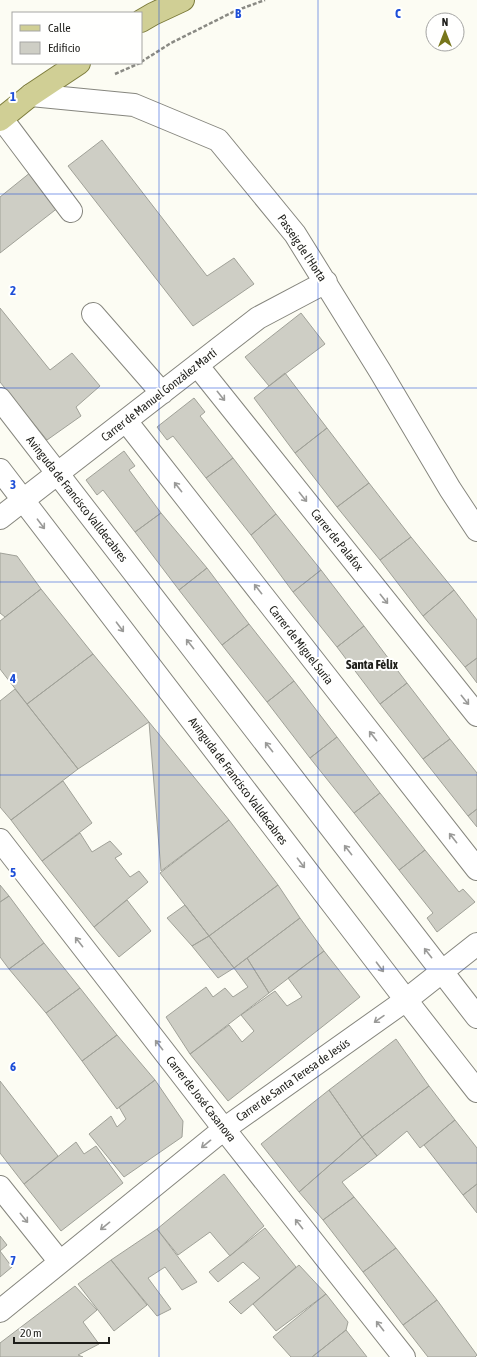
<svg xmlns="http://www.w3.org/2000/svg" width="477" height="1357" viewBox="0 0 477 1357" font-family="'Asap Condensed',sans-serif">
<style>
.building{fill:#cecec5;stroke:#a0a198}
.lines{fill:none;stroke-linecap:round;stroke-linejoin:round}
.minor-casing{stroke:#86867e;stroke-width:24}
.major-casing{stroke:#7d7c3c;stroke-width:24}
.path{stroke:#8a8a84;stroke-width:2.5;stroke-dasharray:4 2;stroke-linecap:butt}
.minor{stroke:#fff;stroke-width:22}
.major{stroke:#d0cf95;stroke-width:22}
.oneway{stroke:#9a9a98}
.grid{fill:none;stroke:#1d4ed8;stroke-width:1;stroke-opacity:0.55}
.labels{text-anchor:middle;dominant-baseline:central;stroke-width:4;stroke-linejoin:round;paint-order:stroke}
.street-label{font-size:12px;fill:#1e1e1a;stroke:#fffffe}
.neighbourhood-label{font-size:13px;font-weight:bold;fill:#1e1e1a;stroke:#fffffe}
.grid-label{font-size:13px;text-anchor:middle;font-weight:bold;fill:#1d4ed8;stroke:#fffffe;stroke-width:4;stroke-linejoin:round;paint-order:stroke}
</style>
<rect width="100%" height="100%" fill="#fcfcf3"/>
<path class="building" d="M 102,140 L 207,276 L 234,258 L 254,284 L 193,326 L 68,166 Z
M 31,172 L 59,207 L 0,253 L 0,197 Z
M 0,308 L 50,370 L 72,353 L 100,386 L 76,407 L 81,416 L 47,440 L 0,382 Z
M 301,313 L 325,344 L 269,386 L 245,357 Z
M 285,373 L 327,428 L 295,453 L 254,398 Z
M 194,398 L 205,412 L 200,416 L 233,458 L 206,478 L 173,436 L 167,440 L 157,427 Z
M 327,428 L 369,483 L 337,507 L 295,453 Z
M 124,451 L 135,466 L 129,470 L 161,513 L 135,532 L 103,490 L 97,495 L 86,480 Z
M 233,458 L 276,514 L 251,535 L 206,478 Z
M 369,483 L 411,537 L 380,560 L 337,507 Z
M 161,513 L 207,568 L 179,590 L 135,532 Z
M 276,514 L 321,570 L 293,592 L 251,535 Z
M 411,537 L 454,590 L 423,616 L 380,560 Z
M 0,553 L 17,556 L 41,589 L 5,617 L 0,613 Z
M 207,568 L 249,624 L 222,645 L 179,590 Z
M 321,570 L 364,626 L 337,647 L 293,592 Z
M 41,589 L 93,654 L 27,704 L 0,669 L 0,621 Z
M 454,590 L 477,620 L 477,658 L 465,667 L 423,616 Z
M 249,624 L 294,681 L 267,702 L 222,645 Z
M 364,626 L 407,683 L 380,704 L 337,647 Z
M 93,654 L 149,722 L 78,769 L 27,704 Z
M 477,658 L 477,683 L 465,667 Z
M 294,681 L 337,737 L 310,758 L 267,702 Z
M 407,683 L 450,739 L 423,759 L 380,704 Z
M 15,689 L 78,769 L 11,820 L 0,807 L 0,701 Z
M 149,722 L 229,820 L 161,871 Z
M 337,737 L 380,793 L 354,813 L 310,758 Z
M 450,739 L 477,773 L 477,809 L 468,816 L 423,759 Z
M 63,781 L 92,823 L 42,861 L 11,820 Z
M 380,793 L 425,850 L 399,870 L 354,813 Z
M 477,809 L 477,827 L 468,816 Z
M 229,820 L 278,885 L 209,936 L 160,873 Z
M 80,833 L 92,852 L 110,841 L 122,854 L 115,858 L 130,877 L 139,871 L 148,882 L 94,927 L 42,861 Z
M 425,850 L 459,892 L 463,889 L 475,902 L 437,932 L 427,918 L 433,913 L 399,870 Z
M 0,885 L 9,896 L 0,902 Z
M 278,885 L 300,918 L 234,968 L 209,936 Z
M 9,896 L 44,943 L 9,969 L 0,957 L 0,902 Z
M 127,900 L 151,931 L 119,957 L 94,927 Z
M 185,905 L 209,936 L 192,946 L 167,918 Z
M 300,918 L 324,951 L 269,993 L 247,958 Z
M 209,936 L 234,968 L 218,978 L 192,946 Z
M 44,943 L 80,988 L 46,1013 L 9,969 Z
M 324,951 L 360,997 L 228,1101 L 190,1054 L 229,1025 L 242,1042 L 254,1031 L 241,1015 L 275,991 L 287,1006 L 302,997 L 288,978 Z
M 247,958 L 269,993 L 190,1054 L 166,1017 L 206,987 L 213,997 L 225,988 L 233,997 L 248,987 L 234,968 Z
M 80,988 L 117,1035 L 82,1061 L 46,1013 Z
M 117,1035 L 155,1080 L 117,1109 L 82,1061 Z
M 396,1039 L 429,1086 L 362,1137 L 329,1090 Z
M 155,1080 L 183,1121 L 182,1137 L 124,1177 L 89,1134 L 111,1116 L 117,1127 L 126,1119 L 119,1107 Z
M 0,1081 L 58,1156 L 24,1184 L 0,1153 Z
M 429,1086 L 455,1120 L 420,1148 L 407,1131 L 377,1156 L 362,1137 Z
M 329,1090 L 362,1137 L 299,1192 L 261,1144 Z
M 455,1120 L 477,1148 L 477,1184 L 463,1195 L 424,1145 Z
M 362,1137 L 377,1156 L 342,1182 L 354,1197 L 323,1220 L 299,1192 Z
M 76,1142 L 84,1154 L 96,1146 L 123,1183 L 61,1231 L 24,1184 Z
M 224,1174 L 264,1226 L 230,1256 L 210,1232 L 178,1255 L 157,1229 Z
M 477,1184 L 477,1213 L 463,1195 Z
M 354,1197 L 396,1248 L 363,1272 L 323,1220 Z
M 265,1228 L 296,1267 L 241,1314 L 229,1302 L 260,1278 L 243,1262 L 218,1282 L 209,1272 Z
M 157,1229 L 197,1282 L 182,1290 L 165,1267 L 148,1278 L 171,1309 L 157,1316 L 111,1260 Z
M 0,1236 L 7,1245 L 0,1251 Z
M 396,1248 L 437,1300 L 403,1325 L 363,1272 Z
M 0,1251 L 12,1267 L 0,1277 Z
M 111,1260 L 147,1305 L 114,1331 L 78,1284 Z
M 299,1265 L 326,1294 L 276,1331 L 253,1304 Z
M 75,1286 L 97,1310 L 83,1322 L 99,1344 L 78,1355 L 83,1357 L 0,1357 L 0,1343 Z
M 326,1294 L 348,1322 L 346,1330 L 312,1357 L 291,1357 L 273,1337 Z
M 437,1300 L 477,1355 L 475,1357 L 428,1357 L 403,1325 Z
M 346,1330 L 367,1357 L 312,1357 Z"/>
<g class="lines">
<defs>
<path id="minor" d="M 31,95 L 134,105 L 218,140 L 295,234 L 380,371 L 450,489 L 477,530
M 2,119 L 71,211
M 93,314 L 162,393
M 197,365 L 477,715
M 0,399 L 477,1017
M 126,421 L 477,869
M 0,470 L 406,1000 L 477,1091
M 0,518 L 258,318 L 326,282
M 0,840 L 224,1129 L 404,1357
M 0,1187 L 60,1262
M 0,1311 L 224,1129 L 406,1000 L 477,944"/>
<path id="major" d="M 141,21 L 153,14 L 183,0
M 0,120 L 31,95 L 79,63"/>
</defs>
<use href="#minor" class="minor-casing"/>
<use href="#major" class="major-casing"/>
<path class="path" d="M 141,62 L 171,43 L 235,11 L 265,0
M 115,74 L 140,63"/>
<use href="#minor" class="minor"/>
<use href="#major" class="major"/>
</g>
<defs><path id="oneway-shaft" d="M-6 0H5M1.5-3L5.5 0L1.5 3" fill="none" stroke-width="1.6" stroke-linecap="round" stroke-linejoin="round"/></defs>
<g class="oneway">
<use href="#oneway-shaft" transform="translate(221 396) rotate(51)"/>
<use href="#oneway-shaft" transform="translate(178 487) rotate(-128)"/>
<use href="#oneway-shaft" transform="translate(303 497) rotate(51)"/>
<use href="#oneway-shaft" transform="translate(41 524) rotate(53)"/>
<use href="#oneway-shaft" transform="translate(258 589) rotate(-128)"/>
<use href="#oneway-shaft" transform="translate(384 599) rotate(51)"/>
<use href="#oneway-shaft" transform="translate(120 627) rotate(53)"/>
<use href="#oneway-shaft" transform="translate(190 644) rotate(-128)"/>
<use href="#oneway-shaft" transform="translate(465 700) rotate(51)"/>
<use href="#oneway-shaft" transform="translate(373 736) rotate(-128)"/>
<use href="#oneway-shaft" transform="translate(269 747) rotate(-128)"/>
<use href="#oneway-shaft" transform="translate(453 838) rotate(-128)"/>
<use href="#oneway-shaft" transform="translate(348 850) rotate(-128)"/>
<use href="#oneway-shaft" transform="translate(301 863) rotate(53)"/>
<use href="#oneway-shaft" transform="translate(79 942) rotate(-128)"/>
<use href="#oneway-shaft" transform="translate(428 953) rotate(-128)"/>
<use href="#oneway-shaft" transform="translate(380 967) rotate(53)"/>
<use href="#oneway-shaft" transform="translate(379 1019) rotate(145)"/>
<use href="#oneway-shaft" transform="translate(159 1045) rotate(-128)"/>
<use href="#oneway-shaft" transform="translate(206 1144) rotate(141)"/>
<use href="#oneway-shaft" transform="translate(24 1218) rotate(51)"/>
<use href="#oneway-shaft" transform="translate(299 1224) rotate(-128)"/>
<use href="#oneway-shaft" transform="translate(105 1226) rotate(141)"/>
<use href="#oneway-shaft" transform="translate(380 1326) rotate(-128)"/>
</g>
<path class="grid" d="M 159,0 L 159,1357M 318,0 L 318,1357M 0,194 L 477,194M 0,388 L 477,388M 0,582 L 477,582M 0,775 L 477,775M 0,969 L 477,969M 0,1163 L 477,1163"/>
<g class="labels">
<g class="street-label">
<text transform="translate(302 248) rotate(56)">Passeig de l'Horta</text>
<text transform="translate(159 395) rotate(-38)">Carrer de Manuel González Martí</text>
<text transform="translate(77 499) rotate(52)">Avinguda de Francisco Valldecabres</text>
<text transform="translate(337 540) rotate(51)">Carrer de Palafox</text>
<text transform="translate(301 645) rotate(52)">Carrer de Miguel Suria</text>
<text transform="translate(238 781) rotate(53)">Avinguda de Francisco Valldecabres</text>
<text transform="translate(293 1080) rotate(-35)">Carrer de Santa Teresa de Jesús</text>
<text transform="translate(201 1099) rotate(52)">Carrer de José Casanova</text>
</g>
<g class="neighbourhood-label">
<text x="372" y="664">Santa Fèlix</text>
</g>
</g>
<g class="grid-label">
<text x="238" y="18">B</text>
<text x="398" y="18">C</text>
<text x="13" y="101">1</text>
<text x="13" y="295">2</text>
<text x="13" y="489">3</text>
<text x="13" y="683">4</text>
<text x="13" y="877">5</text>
<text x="13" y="1071">6</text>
<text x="13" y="1265">7</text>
</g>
<rect x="12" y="12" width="130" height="52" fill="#fffffe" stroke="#a5a5a3"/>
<rect x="20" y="25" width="20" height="6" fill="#d0cf95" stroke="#a5a5a3"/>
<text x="48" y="32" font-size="12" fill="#1e1e1a">Calle</text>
<rect x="20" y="42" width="20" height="12" fill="#cecec5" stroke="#a5a5a3"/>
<text x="48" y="52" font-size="12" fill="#1e1e1a">Edificio</text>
<g transform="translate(445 32)"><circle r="19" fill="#fffffe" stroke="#a5a5a3"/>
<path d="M0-3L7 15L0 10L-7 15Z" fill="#77761b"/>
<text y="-6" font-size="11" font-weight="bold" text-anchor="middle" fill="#1e1e1a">N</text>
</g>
<path d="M14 1337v6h95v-6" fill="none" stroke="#1e1e1a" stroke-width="2"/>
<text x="20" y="1337" font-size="12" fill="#1e1e1a" stroke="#fffffe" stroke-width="3" paint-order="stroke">20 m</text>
</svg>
